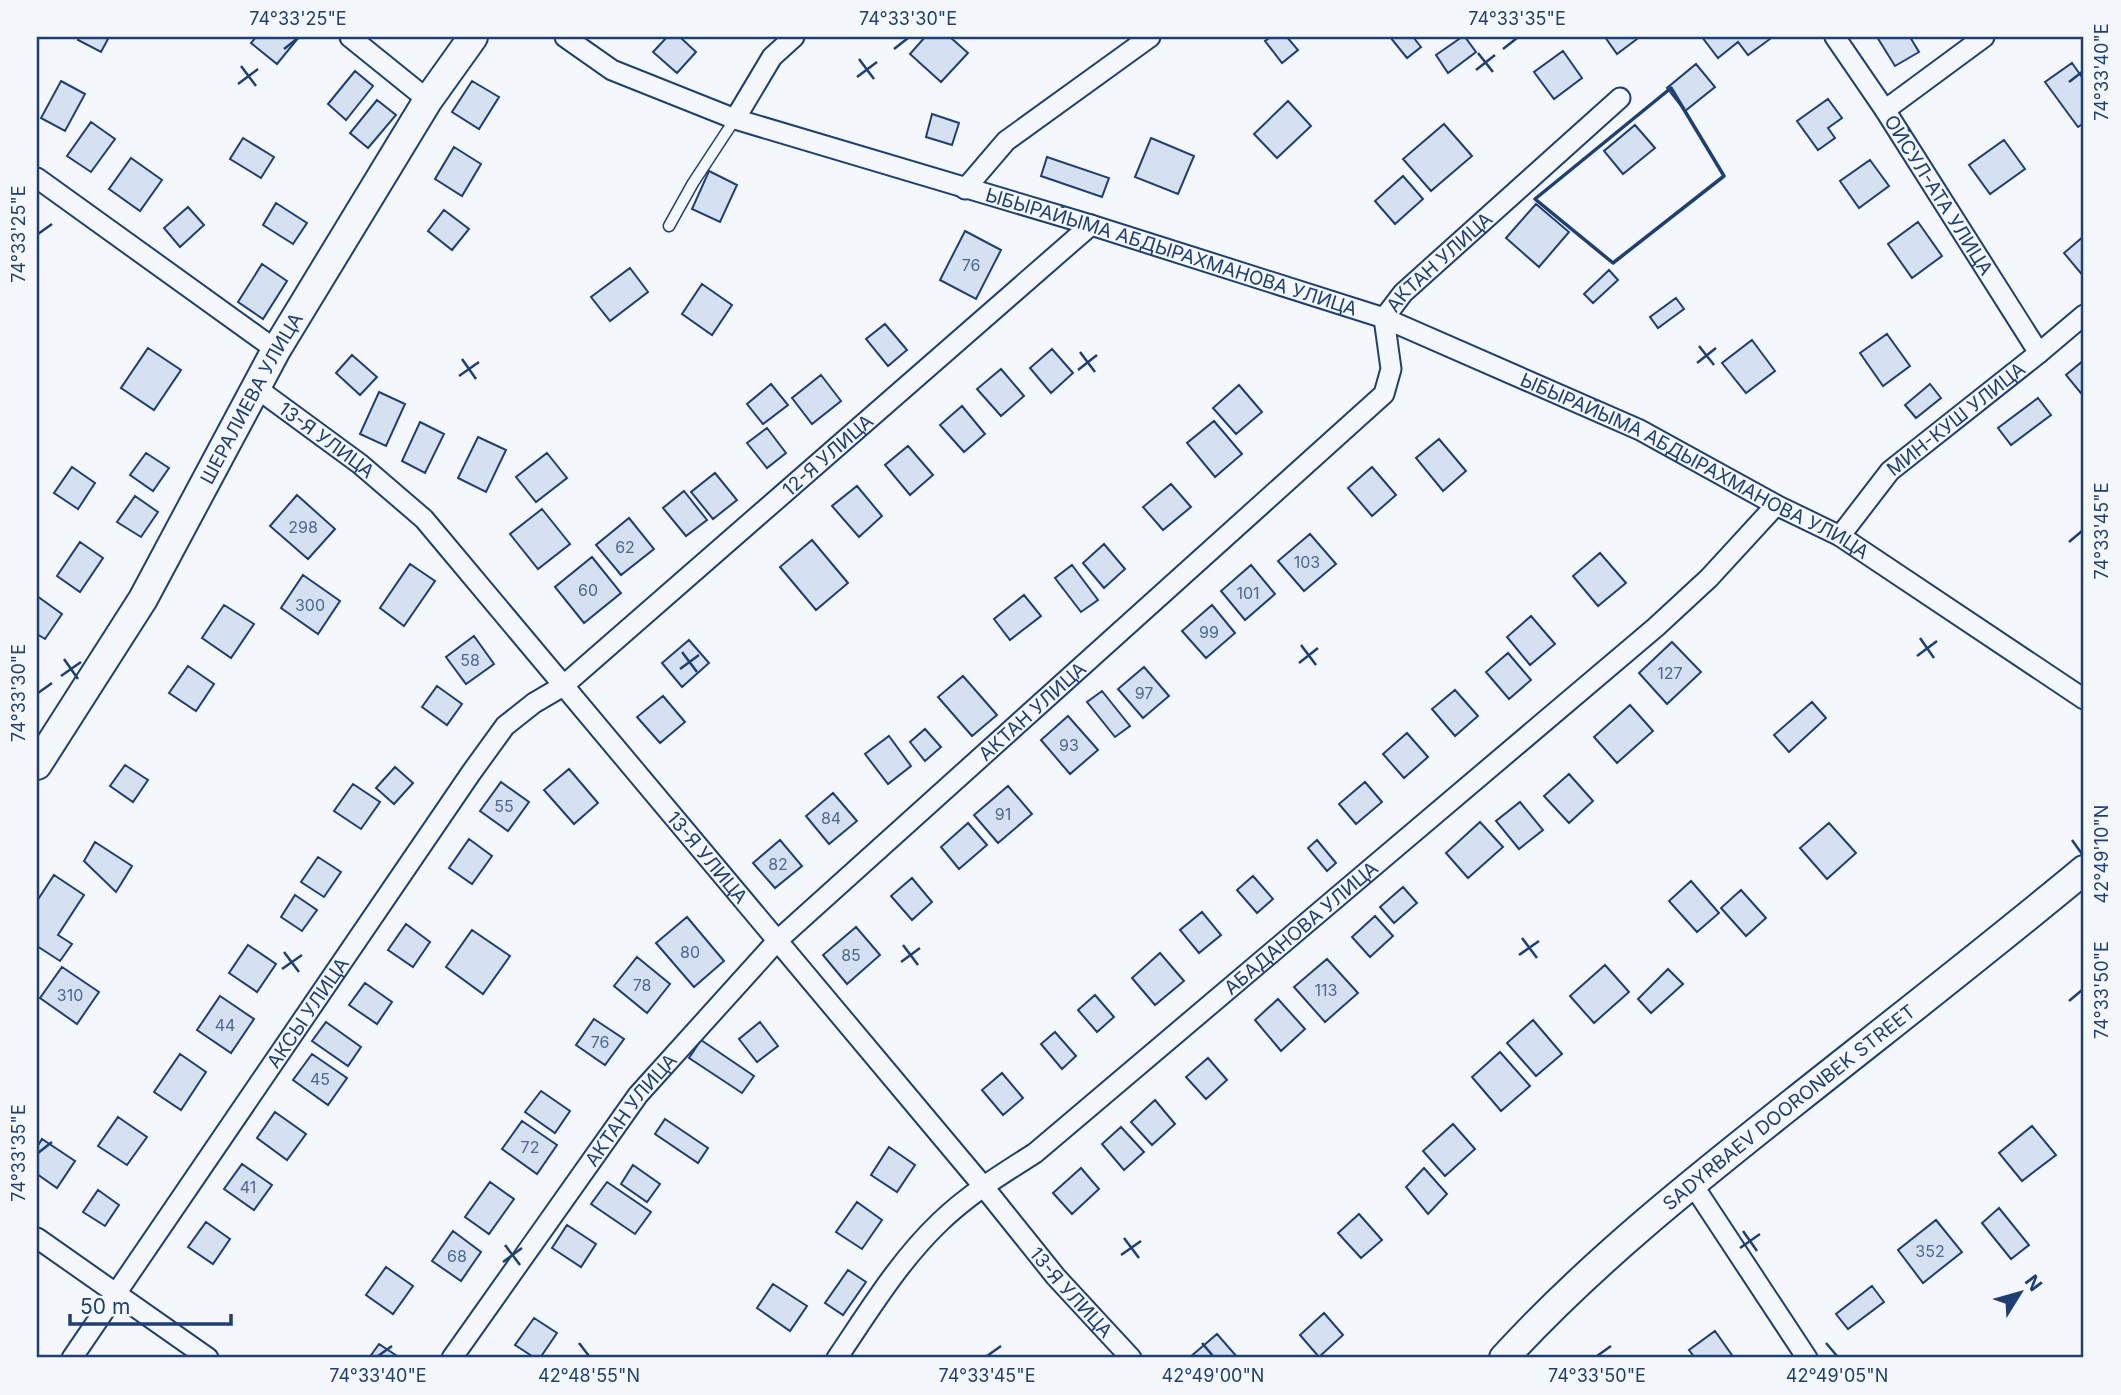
<svg xmlns="http://www.w3.org/2000/svg" width="2121" height="1395" viewBox="0 0 2121 1395" font-family="Inter,sans-serif">
<style>
.building{fill:#d5e0f0;stroke:#1d3f73;stroke-width:2}
.lines{fill:none;stroke-linecap:round;stroke-linejoin:round}
.lane-casing{stroke:#1d3f73;stroke-width:13}
.street-casing{stroke:#1d3f73;stroke-width:23}
.secondary-casing{stroke:#1d3f73;stroke-width:32}
.lane{stroke:#f4f7fb;stroke-width:10}
.street{stroke:#f4f7fb;stroke-width:19}
.secondary{stroke:#f4f7fb;stroke-width:28}
.wall{stroke:#1d3f73;stroke-width:3.5}
.ticks{fill:none;stroke:#1d3f73;stroke-width:2.5}
.labels{text-anchor:middle;dominant-baseline:central;stroke-width:5;stroke-linejoin:round;paint-order:stroke}
.number-label{font-size:16px;fill:#4b6792}
.street-label{font-size:19px;fill:#1d3f73;stroke:#f4f7fb}
.neatline{fill:none;stroke:#1d3f73;stroke-width:2.5}
.ticks-label{font-size:18px;text-anchor:middle;fill:#1d3f73}
</style>
<rect width="100%" height="100%" fill="#f4f7fb"/>
<path class="building" d="M 79,37 L 109,37 L 101,52 L 78,40 Z
M 256,37 L 299,37 L 277,64 L 251,43 Z
M 667,37 L 680,37 L 696,52 L 677,73 L 653,52 Z
M 925,37 L 950,37 L 968,53 L 941,82 L 910,54 Z
M 1271,37 L 1287,37 L 1298,50 L 1282,63 L 1265,41 Z
M 1390,37 L 1413,37 L 1421,47 L 1407,58 Z
M 1462,37 L 1465,37 L 1476,52 L 1448,73 L 1436,55 Z
M 1605,37 L 1636,37 L 1637,39 L 1617,54 Z
M 1702,37 L 1768,37 L 1770,39 L 1748,55 L 1738,42 L 1718,58 Z
M 1877,37 L 1910,37 L 1919,52 L 1895,66 Z
M 1563,51 L 1582,78 L 1554,99 L 1534,72 Z
M 2072,63 L 2084,80 L 2084,123 L 2078,127 L 2045,82 Z
M 1696,64 L 1715,87 L 1685,111 L 1667,88 Z
M 355,71 L 373,86 L 346,120 L 328,104 Z
M 61,81 L 85,94 L 65,131 L 41,118 Z
M 472,81 L 499,97 L 479,129 L 452,112 Z
M 1828,99 L 1842,118 L 1828,128 L 1835,138 L 1818,150 L 1797,121 Z
M 377,100 L 396,115 L 368,148 L 350,133 Z
M 1288,101 L 1311,126 L 1277,158 L 1254,134 Z
M 932,114 L 959,123 L 952,145 L 926,137 Z
M 91,122 L 115,139 L 91,172 L 67,156 Z
M 1444,124 L 1472,156 L 1431,191 L 1403,159 Z
M 1635,125 L 1655,148 L 1623,174 L 1604,151 Z
M 243,138 L 274,157 L 261,178 L 230,159 Z
M 1151,138 L 1194,156 L 1178,194 L 1135,177 Z
M 2004,140 L 2025,169 L 1990,194 L 1969,165 Z
M 454,147 L 481,164 L 462,196 L 435,179 Z
M 1047,157 L 1109,178 L 1102,197 L 1041,176 Z
M 131,158 L 162,180 L 140,211 L 109,189 Z
M 1870,160 L 1889,186 L 1859,208 L 1840,181 Z
M 709,171 L 737,185 L 720,222 L 692,209 Z
M 1403,176 L 1423,199 L 1395,224 L 1375,201 Z
M 276,203 L 307,223 L 293,244 L 263,225 Z
M 1536,204 L 1569,232 L 1539,267 L 1506,238 Z
M 188,207 L 204,225 L 180,247 L 164,228 Z
M 444,210 L 469,229 L 452,250 L 428,231 Z
M 1918,222 L 1942,256 L 1912,278 L 1888,244 Z
M 965,231 L 1001,250 L 976,299 L 940,280 Z
M 2084,236 L 2084,277 L 2064,253 Z
M 262,264 L 287,281 L 263,319 L 238,302 Z
M 630,268 L 648,292 L 610,321 L 591,297 Z
M 1609,270 L 1618,280 L 1593,303 L 1584,294 Z
M 702,284 L 732,305 L 712,335 L 682,314 Z
M 1676,298 L 1684,309 L 1658,328 L 1650,317 Z
M 885,324 L 907,350 L 888,366 L 866,339 Z
M 1887,334 L 1910,366 L 1883,386 L 1860,353 Z
M 1752,340 L 1775,371 L 1746,393 L 1722,363 Z
M 148,348 L 181,370 L 154,410 L 121,388 Z
M 1052,349 L 1073,373 L 1051,393 L 1030,368 Z
M 352,355 L 377,377 L 360,395 L 336,373 Z
M 2084,360 L 2084,397 L 2066,375 Z
M 1001,369 L 1024,396 L 1001,416 L 977,389 Z
M 821,375 L 841,401 L 812,424 L 792,398 Z
M 771,384 L 788,405 L 763,424 L 747,404 Z
M 1930,384 L 1941,398 L 1916,418 L 1905,405 Z
M 1239,385 L 1262,412 L 1236,434 L 1213,408 Z
M 379,392 L 405,404 L 386,446 L 360,434 Z
M 2038,398 L 2051,415 L 2011,445 L 1998,428 Z
M 962,406 L 985,434 L 964,452 L 940,425 Z
M 1214,421 L 1242,454 L 1215,477 L 1187,443 Z
M 420,422 L 444,434 L 425,473 L 402,461 Z
M 767,428 L 786,453 L 767,468 L 747,443 Z
M 478,437 L 506,450 L 486,492 L 458,478 Z
M 1439,439 L 1466,471 L 1443,491 L 1416,458 Z
M 908,446 L 933,475 L 910,495 L 885,465 Z
M 146,453 L 169,468 L 153,491 L 130,475 Z
M 547,453 L 567,478 L 536,502 L 516,477 Z
M 72,467 L 95,483 L 78,509 L 54,493 Z
M 1372,467 L 1396,495 L 1372,516 L 1348,488 Z
M 715,473 L 737,500 L 713,519 L 691,492 Z
M 1171,484 L 1191,507 L 1163,530 L 1143,507 Z
M 857,486 L 882,516 L 859,537 L 832,506 Z
M 684,491 L 707,520 L 686,536 L 663,508 Z
M 297,495 L 335,529 L 308,559 L 270,526 Z
M 135,496 L 158,512 L 141,537 L 117,522 Z
M 542,509 L 570,544 L 538,569 L 510,534 Z
M 629,518 L 654,549 L 621,575 L 596,545 Z
M 1310,534 L 1336,564 L 1304,591 L 1278,561 Z
M 812,540 L 848,583 L 816,610 L 780,567 Z
M 80,542 L 103,558 L 80,592 L 57,576 Z
M 1104,544 L 1125,569 L 1104,588 L 1083,563 Z
M 1600,553 L 1626,583 L 1598,606 L 1573,576 Z
M 592,557 L 621,593 L 584,623 L 555,587 Z
M 410,564 L 435,581 L 404,626 L 380,608 Z
M 1072,565 L 1098,600 L 1081,612 L 1055,578 Z
M 1251,565 L 1275,594 L 1245,620 L 1221,591 Z
M 303,575 L 340,601 L 318,634 L 281,608 Z
M 1024,595 L 1041,616 L 1010,640 L 994,619 Z
M 37,596 L 62,614 L 45,639 L 37,634 Z
M 224,605 L 254,624 L 231,658 L 202,638 Z
M 1212,605 L 1235,633 L 1206,658 L 1182,631 Z
M 1531,616 L 1555,644 L 1530,665 L 1507,637 Z
M 474,636 L 494,664 L 466,684 L 446,657 Z
M 689,640 L 709,663 L 682,687 L 662,663 Z
M 1672,642 L 1701,672 L 1667,704 L 1639,673 Z
M 1508,653 L 1531,680 L 1509,699 L 1486,672 Z
M 188,666 L 214,684 L 196,711 L 169,693 Z
M 1144,667 L 1169,696 L 1143,718 L 1118,689 Z
M 963,676 L 997,715 L 972,736 L 938,697 Z
M 437,686 L 462,704 L 447,725 L 422,707 Z
M 1455,690 L 1478,716 L 1455,736 L 1432,709 Z
M 1102,691 L 1130,726 L 1115,737 L 1087,702 Z
M 663,696 L 685,722 L 660,743 L 637,717 Z
M 1812,702 L 1826,718 L 1789,752 L 1774,735 Z
M 1630,705 L 1653,731 L 1617,763 L 1594,737 Z
M 1068,716 L 1098,750 L 1070,774 L 1041,740 Z
M 925,729 L 941,747 L 925,761 L 910,742 Z
M 1407,733 L 1428,757 L 1404,778 L 1383,754 Z
M 889,736 L 911,766 L 888,784 L 865,754 Z
M 125,765 L 148,780 L 133,802 L 110,786 Z
M 395,767 L 413,783 L 394,804 L 376,788 Z
M 569,769 L 598,803 L 574,824 L 544,790 Z
M 1569,774 L 1593,801 L 1569,823 L 1544,796 Z
M 501,782 L 529,802 L 508,831 L 480,811 Z
M 1365,782 L 1382,802 L 1356,824 L 1339,804 Z
M 353,784 L 380,802 L 361,829 L 334,811 Z
M 1008,786 L 1032,814 L 998,843 L 974,815 Z
M 833,793 L 857,821 L 829,844 L 806,816 Z
M 1520,802 L 1543,830 L 1519,849 L 1496,821 Z
M 1480,822 L 1503,847 L 1468,878 L 1446,853 Z
M 968,823 L 987,845 L 959,869 L 941,847 Z
M 1829,823 L 1856,853 L 1827,879 L 1800,848 Z
M 469,839 L 492,856 L 472,884 L 449,868 Z
M 780,840 L 802,866 L 775,888 L 753,863 Z
M 1317,840 L 1336,863 L 1327,871 L 1308,848 Z
M 95,842 L 132,866 L 116,892 L 84,861 Z
M 318,857 L 341,872 L 324,897 L 301,882 Z
M 54,875 L 84,895 L 58,935 L 72,944 L 60,961 L 37,946 L 37,901 Z
M 1253,876 L 1273,899 L 1257,913 L 1237,890 Z
M 912,878 L 932,902 L 912,920 L 891,896 Z
M 1691,881 L 1719,913 L 1697,932 L 1669,901 Z
M 1403,887 L 1417,903 L 1394,923 L 1380,907 Z
M 1741,890 L 1766,918 L 1746,936 L 1721,908 Z
M 295,895 L 317,910 L 302,931 L 281,917 Z
M 1202,912 L 1221,935 L 1199,953 L 1180,930 Z
M 1375,916 L 1393,936 L 1370,957 L 1352,937 Z
M 687,917 L 724,961 L 694,987 L 656,943 Z
M 406,924 L 430,942 L 413,967 L 388,950 Z
M 856,927 L 880,955 L 847,984 L 823,955 Z
M 472,930 L 510,956 L 483,994 L 446,967 Z
M 248,945 L 276,964 L 257,992 L 229,973 Z
M 1160,953 L 1184,981 L 1155,1005 L 1132,978 Z
M 637,957 L 670,984 L 647,1013 L 614,986 Z
M 1327,959 L 1358,993 L 1325,1022 L 1294,987 Z
M 1605,965 L 1629,992 L 1594,1023 L 1570,996 Z
M 62,967 L 99,992 L 77,1024 L 40,998 Z
M 1668,969 L 1683,984 L 1651,1013 L 1638,999 Z
M 365,983 L 392,1002 L 377,1024 L 349,1005 Z
M 1095,995 L 1114,1017 L 1097,1032 L 1078,1010 Z
M 220,996 L 254,1019 L 231,1053 L 197,1030 Z
M 1278,999 L 1305,1029 L 1281,1051 L 1255,1020 Z
M 594,1019 L 624,1039 L 605,1065 L 576,1045 Z
M 1533,1020 L 1562,1054 L 1536,1076 L 1507,1043 Z
M 326,1022 L 361,1047 L 348,1066 L 312,1041 Z
M 760,1022 L 778,1046 L 757,1062 L 739,1039 Z
M 1055,1032 L 1076,1056 L 1062,1069 L 1041,1044 Z
M 701,1040 L 754,1076 L 742,1093 L 689,1058 Z
M 1500,1052 L 1530,1086 L 1501,1111 L 1472,1077 Z
M 180,1054 L 206,1072 L 181,1110 L 154,1092 Z
M 312,1054 L 347,1078 L 328,1105 L 293,1080 Z
M 1208,1058 L 1227,1080 L 1206,1099 L 1186,1077 Z
M 1002,1073 L 1023,1098 L 1003,1115 L 982,1090 Z
M 541,1091 L 570,1111 L 555,1133 L 525,1112 Z
M 1155,1100 L 1175,1124 L 1152,1145 L 1131,1122 Z
M 275,1112 L 306,1134 L 287,1160 L 257,1138 Z
M 118,1117 L 147,1137 L 127,1165 L 98,1146 Z
M 665,1119 L 708,1148 L 698,1163 L 655,1134 Z
M 522,1121 L 557,1145 L 537,1174 L 502,1149 Z
M 1453,1124 L 1475,1149 L 1445,1176 L 1423,1151 Z
M 2032,1126 L 2056,1155 L 2022,1181 L 1999,1153 Z
M 1121,1127 L 1144,1152 L 1124,1170 L 1102,1144 Z
M 42,1139 L 75,1161 L 57,1188 L 37,1174 L 37,1147 Z
M 889,1147 L 915,1165 L 897,1192 L 871,1175 Z
M 242,1164 L 272,1185 L 254,1210 L 224,1189 Z
M 633,1165 L 660,1184 L 647,1202 L 621,1184 Z
M 1081,1168 L 1099,1189 L 1072,1214 L 1053,1193 Z
M 1424,1168 L 1447,1194 L 1428,1214 L 1406,1187 Z
M 490,1182 L 514,1199 L 489,1234 L 465,1217 Z
M 607,1182 L 651,1212 L 635,1234 L 591,1204 Z
M 98,1190 L 119,1205 L 105,1226 L 83,1212 Z
M 857,1202 L 882,1220 L 862,1249 L 836,1232 Z
M 1999,1208 L 2029,1245 L 2011,1259 L 1982,1223 Z
M 1359,1214 L 1382,1240 L 1361,1258 L 1338,1233 Z
M 1936,1220 L 1962,1252 L 1923,1283 L 1898,1250 Z
M 206,1222 L 230,1239 L 213,1264 L 188,1247 Z
M 567,1225 L 596,1244 L 581,1267 L 552,1248 Z
M 453,1231 L 481,1252 L 461,1281 L 432,1261 Z
M 386,1267 L 413,1286 L 393,1314 L 366,1295 Z
M 848,1270 L 866,1282 L 843,1315 L 825,1303 Z
M 773,1284 L 807,1306 L 790,1331 L 757,1308 Z
M 1872,1286 L 1884,1302 L 1848,1329 L 1836,1314 Z
M 1324,1313 L 1343,1335 L 1319,1357 L 1300,1335 Z
M 534,1318 L 557,1333 L 540,1358 L 535,1358 L 515,1345 Z
M 1715,1331 L 1734,1358 L 1695,1358 L 1689,1350 Z
M 1217,1334 L 1238,1358 L 1189,1358 Z
M 379,1344 L 400,1358 L 369,1358 Z"/>
<g class="lines">
<defs>
<path id="lane" d="M 669,226 L 693,183 L 735,119"/>
<g id="street">
<path d="M 350,37 L 428,100"/>
<path id="s1" d="M 565,37 L 612,70 L 735,119 L 1091,225 L 1384,318 L 1640,430 L 1776,505 L 1840,536 L 2084,699"/>
<path id="s2" d="M 1835,37 L 1885,110 L 2039,353"/>
<path d="M 1885,110 L 1984,37"/>
<path d="M 735,119 L 772,57 L 794,37"/>
<path d="M 37,178 L 276,350"/>
<path d="M 965,189 L 1006,141 L 1150,37"/>
<path id="s3" d="M 255,387 L 360,464 L 424,519 L 983,1186 L 1056,1277 L 1131,1358"/>
<path id="s4" d="M 1840,536 L 1890,471 L 2039,353 L 2084,315"/>
<path d="M 1691,1182 L 1807,1358"/>
<path d="M 37,1238 L 208,1358"/>
<path id="s5" d="M 72,1358 L 471,773 L 505,726 L 534,703 L 563,686 L 1091,225"/>
<path id="s6" d="M 452,1358 L 638,1095 L 778,940 L 1384,394 L 1391,369 L 1384,318 L 1403,293 L 1620,98"/>
<path id="s7" d="M 837,1358 C 869,1311 899,1261 940,1222 C 969,1194 1002,1174 1035,1153 L 1656,627 L 1709,578 L 1776,505"/>
</g>
<g id="secondary">
<path id="s8" d="M 37,765 L 143,599 L 276,350 L 428,100 L 473,37"/>
<path id="s9" d="M 1504,1358 C 1591,1263 1693,1182 1794,1102 C 1891,1025 1989,949 2084,870"/>
</g>
</defs>
<use href="#lane" class="lane-casing"/>
<use href="#street" class="street-casing"/>
<use href="#secondary" class="secondary-casing"/>
<use href="#lane" class="lane"/>
<use href="#street" class="street"/>
<use href="#secondary" class="secondary"/>
<path class="wall" d="M 1671,88 L 1724,176 L 1613,263 L 1535,199 Z"/>
</g>
<path class="ticks" d="M 284,49 L 298,38M 894,49 L 908,38M 1503,49 L 1517,38M 1478,53 L 1493,72M 859,59 L 874,79M 241,66 L 256,86M 1476,70 L 1495,55M 857,77 L 877,62M 2069,82 L 2082,72M 238,84 L 258,69M 38,234 L 52,224M 1699,346 L 1714,365M 1080,352 L 1095,372M 462,359 L 476,379M 1697,363 L 1716,348M 1078,370 L 1097,355M 459,376 L 479,362M 2069,542 L 2082,531M 1920,638 L 1934,658M 1301,645 L 1316,665M 682,652 L 697,672M 1917,656 L 1937,641M 64,659 L 78,679M 1299,663 L 1318,648M 680,669 L 699,655M 61,676 L 81,662M 38,693 L 52,683M 2072,840 L 2082,854M 1522,938 L 1537,958M 903,945 L 918,965M 284,952 L 299,972M 1519,955 L 1539,941M 901,962 L 920,948M 282,969 L 302,955M 2069,1001 L 2082,990M 38,1153 L 52,1142M 1743,1231 L 1757,1251M 1124,1238 L 1139,1258M 505,1245 L 520,1265M 1740,1248 L 1760,1234M 1121,1255 L 1141,1241M 503,1262 L 522,1248M 579,1343 L 589,1356M 1202,1343 L 1213,1356M 1826,1343 L 1837,1356M 378,1356 L 392,1346M 987,1356 L 1001,1346M 1597,1356 L 1611,1346"/>
<g class="labels">
<g class="number-label">
<text x="971" y="265">76</text>
<text x="303" y="527">298</text>
<text x="625" y="547">62</text>
<text x="1307" y="562">103</text>
<text x="588" y="590">60</text>
<text x="1248" y="593">101</text>
<text x="310" y="605">300</text>
<text x="1209" y="632">99</text>
<text x="470" y="660">58</text>
<text x="1670" y="673">127</text>
<text x="1144" y="693">97</text>
<text x="1069" y="745">93</text>
<text x="504" y="806">55</text>
<text x="1003" y="814">91</text>
<text x="831" y="818">84</text>
<text x="778" y="864">82</text>
<text x="690" y="952">80</text>
<text x="851" y="955">85</text>
<text x="642" y="985">78</text>
<text x="1326" y="990">113</text>
<text x="70" y="995">310</text>
<text x="225" y="1025">44</text>
<text x="600" y="1042">76</text>
<text x="320" y="1079">45</text>
<text x="530" y="1147">72</text>
<text x="248" y="1187">41</text>
<text x="1930" y="1251">352</text>
<text x="457" y="1256">68</text>
</g>
<g class="street-label">
<text stroke="none"><textPath href="#s2" startOffset="189">ОЙСУЛ-АТА УЛИЦА</textPath></text>
<text stroke="none"><textPath href="#s1" startOffset="646">ЫБЫРАЙЫМА АБДЫРАХМАНОВА УЛИЦА</textPath></text>
<text stroke="none"><textPath href="#s6" startOffset="1503">АКТАН УЛИЦА</textPath></text>
<text stroke="none"><textPath href="#s8" startOffset="425">ШЕРАЛИЕВА УЛИЦА</textPath></text>
<text stroke="none"><textPath href="#s4" startOffset="166">МИН-КУШ УЛИЦА</textPath></text>
<text stroke="none"><textPath href="#s3" startOffset="89">13-Я УЛИЦА</textPath></text>
<text stroke="none"><textPath href="#s5" startOffset="1188">12-Я УЛИЦА</textPath></text>
<text stroke="none"><textPath href="#s1" startOffset="1213">ЫБЫРАЙЫМА АБДЫРАХМАНОВА УЛИЦА</textPath></text>
<text stroke="none"><textPath href="#s6" startOffset="873">АКТАН УЛИЦА</textPath></text>
<text stroke="none"><textPath href="#s3" startOffset="656">13-Я УЛИЦА</textPath></text>
<text stroke="none"><textPath href="#s7" startOffset="637">АБАДАНОВА УЛИЦА</textPath></text>
<text stroke="none"><textPath href="#s5" startOffset="418">АКСЫ УЛИЦА</textPath></text>
<text stroke="none"><textPath href="#s9" startOffset="380">SADYRBAEV DOORONBEK STREET</textPath></text>
<text stroke="none"><textPath href="#s6" startOffset="306">АКТАН УЛИЦА</textPath></text>
<text stroke="none"><textPath href="#s3" startOffset="1223">13-Я УЛИЦА</textPath></text>
</g>
</g>
<rect width="2121" height="1395" fill="none" stroke="#f4f7fb" stroke-width="77"/>
<g transform="translate(2020 1293) rotate(53)" stroke="#f4f7fb" stroke-width="5" paint-order="stroke">
<path d="M0-5L12 26L0 18L-12 26Z" fill="#1d3f73"/>
<text y="-10" font-size="19" font-weight="bold" text-anchor="middle" fill="#1d3f73">N</text>
</g>
<path d="M70 1314v10h161v-10" fill="none" stroke="#1d3f73" stroke-width="3.5"/>
<text x="80" y="1314" font-size="21" fill="#1d3f73" stroke="#f4f7fb" stroke-width="5" paint-order="stroke">50 m</text>
<rect x="38" y="38" width="2044" height="1318" class="neatline"/>
<g class="ticks-label">
<text x="298" y="25">74°33'25"E</text>
<text x="908" y="25">74°33'30"E</text>
<text x="1517" y="25">74°33'35"E</text>
<text transform="translate(2102 72) rotate(-90)" y="6">74°33'40"E</text>
<text transform="translate(19 234) rotate(-90)" y="6">74°33'25"E</text>
<text transform="translate(2102 531) rotate(-90)" y="6">74°33'45"E</text>
<text transform="translate(19 693) rotate(-90)" y="6">74°33'30"E</text>
<text transform="translate(2102 854) rotate(-90)" y="6">42°49'10"N</text>
<text transform="translate(2102 990) rotate(-90)" y="6">74°33'50"E</text>
<text transform="translate(19 1153) rotate(-90)" y="6">74°33'35"E</text>
<text x="378" y="1382">74°33'40"E</text>
<text x="589" y="1382">42°48'55"N</text>
<text x="987" y="1382">74°33'45"E</text>
<text x="1213" y="1382">42°49'00"N</text>
<text x="1597" y="1382">74°33'50"E</text>
<text x="1837" y="1382">42°49'05"N</text>
</g>
</svg>
